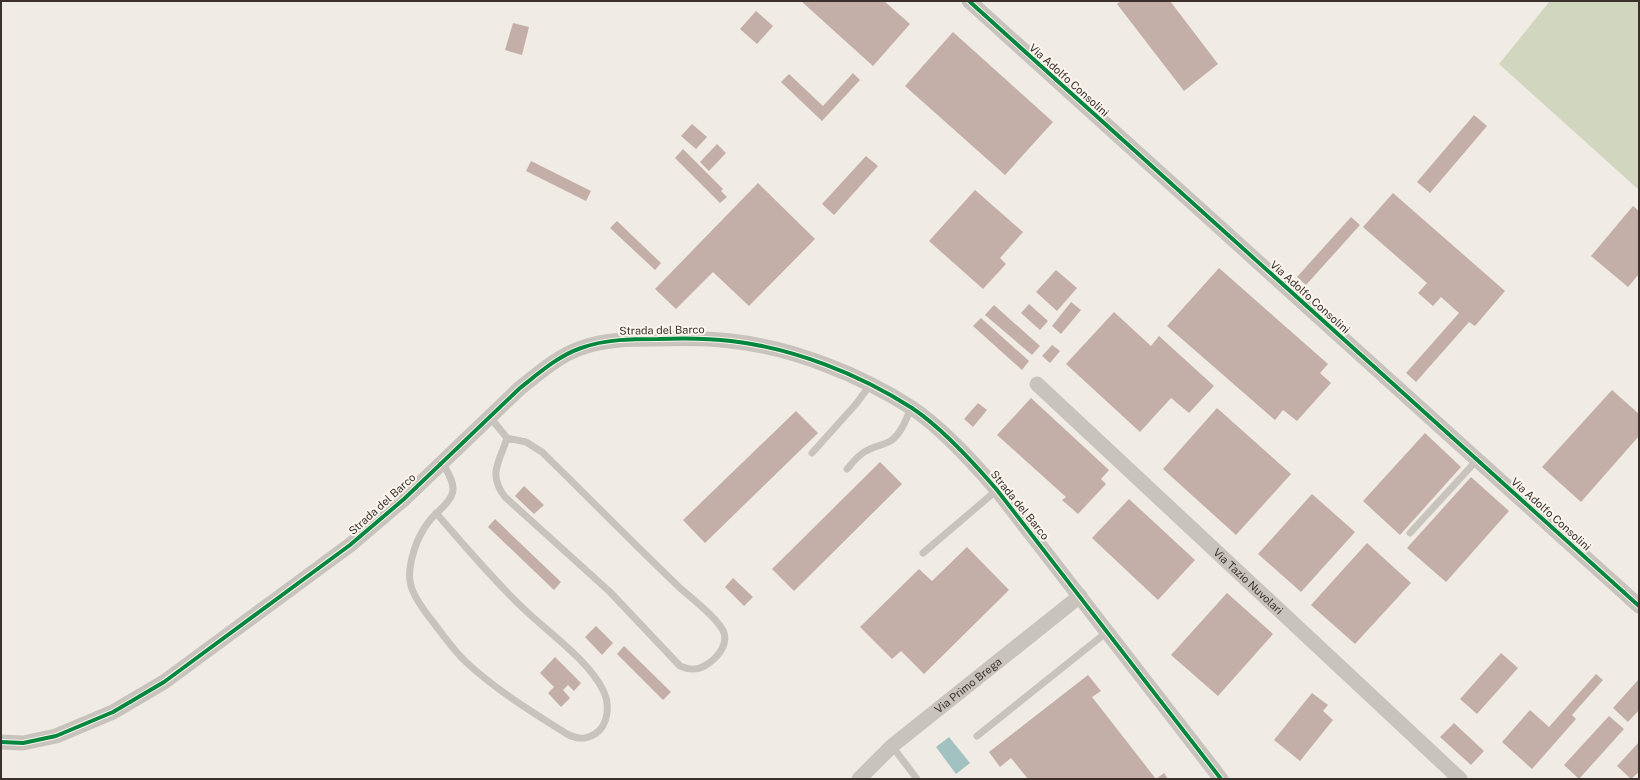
<svg xmlns="http://www.w3.org/2000/svg" width="1640" height="780" viewBox="0 0 1640 780" font-family="'Public Sans',sans-serif">
<style>
.green{fill:#d1d6bf}
.water{fill:#a1c2c1}
.building{fill:#c3afa7}
.lines{fill:none;stroke-linecap:round;stroke-linejoin:round}
.service{stroke:#c9c3be;stroke-width:7}
.minor{stroke:#c9c3be;stroke-width:15}
.cycleway-casing{stroke:#fbf5ee;stroke-width:6}
.cycleway{stroke:#00873e;stroke-width:4}
.labels{text-anchor:middle;dominant-baseline:central;stroke-width:4;stroke-linejoin:round;paint-order:stroke}
.street-label{font-size:11px;fill:#3b302b;stroke:#fbf5ee}
</style>
<rect width="100%" height="100%" fill="#f0ebe5"/>
<path class="green" d="M 1550,1 L 1639,1 L 1639,190 L 1499,64 Z"/>
<path class="water" d="M 949,737 L 970,763 L 956,774 L 936,747 Z"/>
<path class="building" d="M 801,1 L 884,1 L 910,24 L 873,66 Z
M 1121,1 L 1170,1 L 1218,64 L 1184,91 L 1117,4 Z
M 756,11 L 773,26 L 757,44 L 740,29 Z
M 513,23 L 529,27 L 522,55 L 505,50 Z
M 953,32 L 1053,122 L 1005,175 L 905,86 Z
M 853,73 L 860,80 L 822,121 L 781,82 L 789,74 L 823,106 Z
M 1474,115 L 1487,126 L 1430,193 L 1417,182 Z
M 692,124 L 707,137 L 696,149 L 681,136 Z
M 717,144 L 726,153 L 709,171 L 700,162 Z
M 683,149 L 723,189 L 721,191 L 727,197 L 720,203 L 675,158 Z
M 866,156 L 878,166 L 834,215 L 822,204 Z
M 531,161 L 591,191 L 586,201 L 526,171 Z
M 758,183 L 815,239 L 749,306 L 713,272 L 676,309 L 655,289 Z
M 975,190 L 1023,232 L 1000,258 L 1006,264 L 983,289 L 929,241 Z
M 1393,193 L 1505,291 L 1475,326 L 1469,322 L 1416,382 L 1406,373 L 1459,313 L 1441,297 L 1433,306 L 1418,293 L 1427,283 L 1363,227 Z
M 1633,206 L 1639,211 L 1639,274 L 1628,287 L 1591,256 Z
M 1351,217 L 1360,225 L 1306,285 L 1297,277 Z
M 617,221 L 661,263 L 655,270 L 610,228 Z
M 1219,268 L 1328,364 L 1320,373 L 1331,383 L 1297,421 L 1283,410 L 1275,420 L 1167,326 Z
M 1056,270 L 1077,288 L 1057,311 L 1036,292 Z
M 1071,302 L 1081,310 L 1061,334 L 1052,326 Z
M 1029,304 L 1048,321 L 1040,330 L 1021,313 Z
M 994,305 L 1040,346 L 1032,355 L 985,315 Z
M 1114,312 L 1151,346 L 1159,336 L 1214,386 L 1189,413 L 1171,398 L 1140,432 L 1066,364 Z
M 981,318 L 1029,361 L 1022,370 L 973,326 Z
M 1052,345 L 1060,351 L 1050,363 L 1042,356 Z
M 1612,390 L 1639,414 L 1639,436 L 1581,502 L 1542,467 Z
M 1031,398 L 1109,470 L 1101,479 L 1106,484 L 1078,514 L 1062,500 L 1066,497 L 997,435 Z
M 978,403 L 987,410 L 973,427 L 964,419 Z
M 1217,408 L 1291,474 L 1236,535 L 1163,469 Z
M 796,411 L 818,433 L 705,543 L 683,520 Z
M 1425,433 L 1461,467 L 1400,535 L 1363,501 Z
M 880,462 L 902,484 L 794,591 L 772,569 Z
M 1471,477 L 1509,511 L 1446,582 L 1407,548 Z
M 524,486 L 544,505 L 534,514 L 515,496 Z
M 1312,494 L 1355,532 L 1301,592 L 1258,554 Z
M 1129,499 L 1195,560 L 1158,600 L 1092,538 Z
M 495,519 L 561,582 L 554,590 L 488,527 Z
M 1367,543 L 1411,583 L 1355,644 L 1311,605 Z
M 967,547 L 1009,590 L 924,674 L 901,651 L 892,659 L 860,627 L 919,569 L 932,581 Z
M 733,578 L 753,597 L 744,606 L 725,587 Z
M 1227,593 L 1273,634 L 1218,696 L 1171,655 Z
M 596,626 L 613,643 L 602,655 L 585,637 Z
M 624,646 L 671,692 L 663,700 L 617,654 Z
M 1501,653 L 1518,668 L 1477,714 L 1460,699 Z
M 555,657 L 581,683 L 574,691 L 568,685 L 563,690 L 570,698 L 561,707 L 548,693 L 554,687 L 540,673 Z
M 1596,674 L 1603,680 L 1572,715 L 1576,719 L 1532,769 L 1502,742 L 1530,710 L 1549,727 Z
M 1088,675 L 1101,691 L 1092,697 L 1156,779 L 1028,779 L 1011,758 L 1000,767 L 989,752 Z
M 1639,679 L 1639,710 L 1628,722 L 1613,708 Z
M 1312,693 L 1328,705 L 1323,711 L 1333,720 L 1300,761 L 1274,740 Z
M 1609,716 L 1624,729 L 1579,779 L 1564,765 Z
M 1454,723 L 1484,751 L 1471,765 L 1440,737 Z
M 1639,742 L 1639,772 L 1631,779 L 1617,766 Z
M 1164,773 L 1168,779 L 1156,779 Z"/>
<g class="lines">
<path class="service" d="M 490,417 L 507,438 C 500,461 487,474 505,497 L 610,592 L 680,666 C 689,670 697,671 706,665 C 716,659 728,646 724,633 C 719,619 691,598 679,587 C 633,543 588,497 542,452 L 526,442 L 507,438
M 812,453 L 856,404 L 870,385
M 847,469 C 854,461 860,453 870,449 C 878,445 885,445 892,440 C 902,432 906,419 911,408
M 436,513 C 465,546 493,580 525,610 C 549,633 588,660 603,690 C 610,704 609,725 595,734 C 585,740 577,739 567,734 C 532,712 496,690 466,662 C 454,651 443,635 433,622 C 425,612 415,599 411,586 C 407,572 412,555 417,542 C 421,533 425,526 431,519 C 438,511 452,501 453,490 C 454,481 446,470 442,462
M 1410,533 L 1477,460
M 923,553 L 997,490
M 977,736 L 1107,632
M 892,746 L 917,779"/>
<g class="minor">
<path d="M 969,1 L 1639,606"/>
<path id="s1" d="M 1037,384 L 1460,779"/>
<path d="M 1,742 L 23,743 L 56,736 L 113,712 L 164,682 L 350,545 L 404,499 L 520,388 C 539,373 558,356 581,348 C 606,339 632,339 658,339 C 683,338 707,338 731,341 C 793,348 859,374 912,408 C 942,428 973,462 997,490 L 1221,779"/>
<path id="s2" d="M 859,779 L 892,746 L 1080,596"/>
</g>
<defs>
<path id="cycleway" d="M 969,1 L 1639,606
M 1,742 L 23,743 L 56,736 L 113,712 L 164,682 L 350,545 L 404,499 L 520,388 C 539,373 558,356 581,348 C 606,339 632,339 658,339 C 683,338 707,338 731,341 C 793,348 859,374 912,408 C 942,428 973,462 997,490 L 1221,779"/>
</defs>
<use href="#cycleway" class="cycleway-casing"/>
<use href="#cycleway" class="cycleway"/>
</g>
<g class="labels">
<g class="street-label">
<text transform="translate(1069 80) rotate(42)">Via Adolfo Consolini</text>
<text transform="translate(1310 297) rotate(42)">Via Adolfo Consolini</text>
<text transform="translate(662 330) rotate(-1)">Strada del Barco</text>
<text transform="translate(382 504) rotate(-42)">Strada del Barco</text>
<text transform="translate(1020 505) rotate(51)">Strada del Barco</text>
<text transform="translate(1551 514) rotate(42)">Via Adolfo Consolini</text>
<text stroke="none"><textPath href="#s1" startOffset="289">Via Tazio Nuvolari</textPath></text>
<text stroke="none"><textPath href="#s2" startOffset="144">Via Primo Brega</textPath></text>
</g>
</g>
<rect width="1640" height="780" fill="none" stroke="#3b302b" stroke-width="4"/>
</svg>
